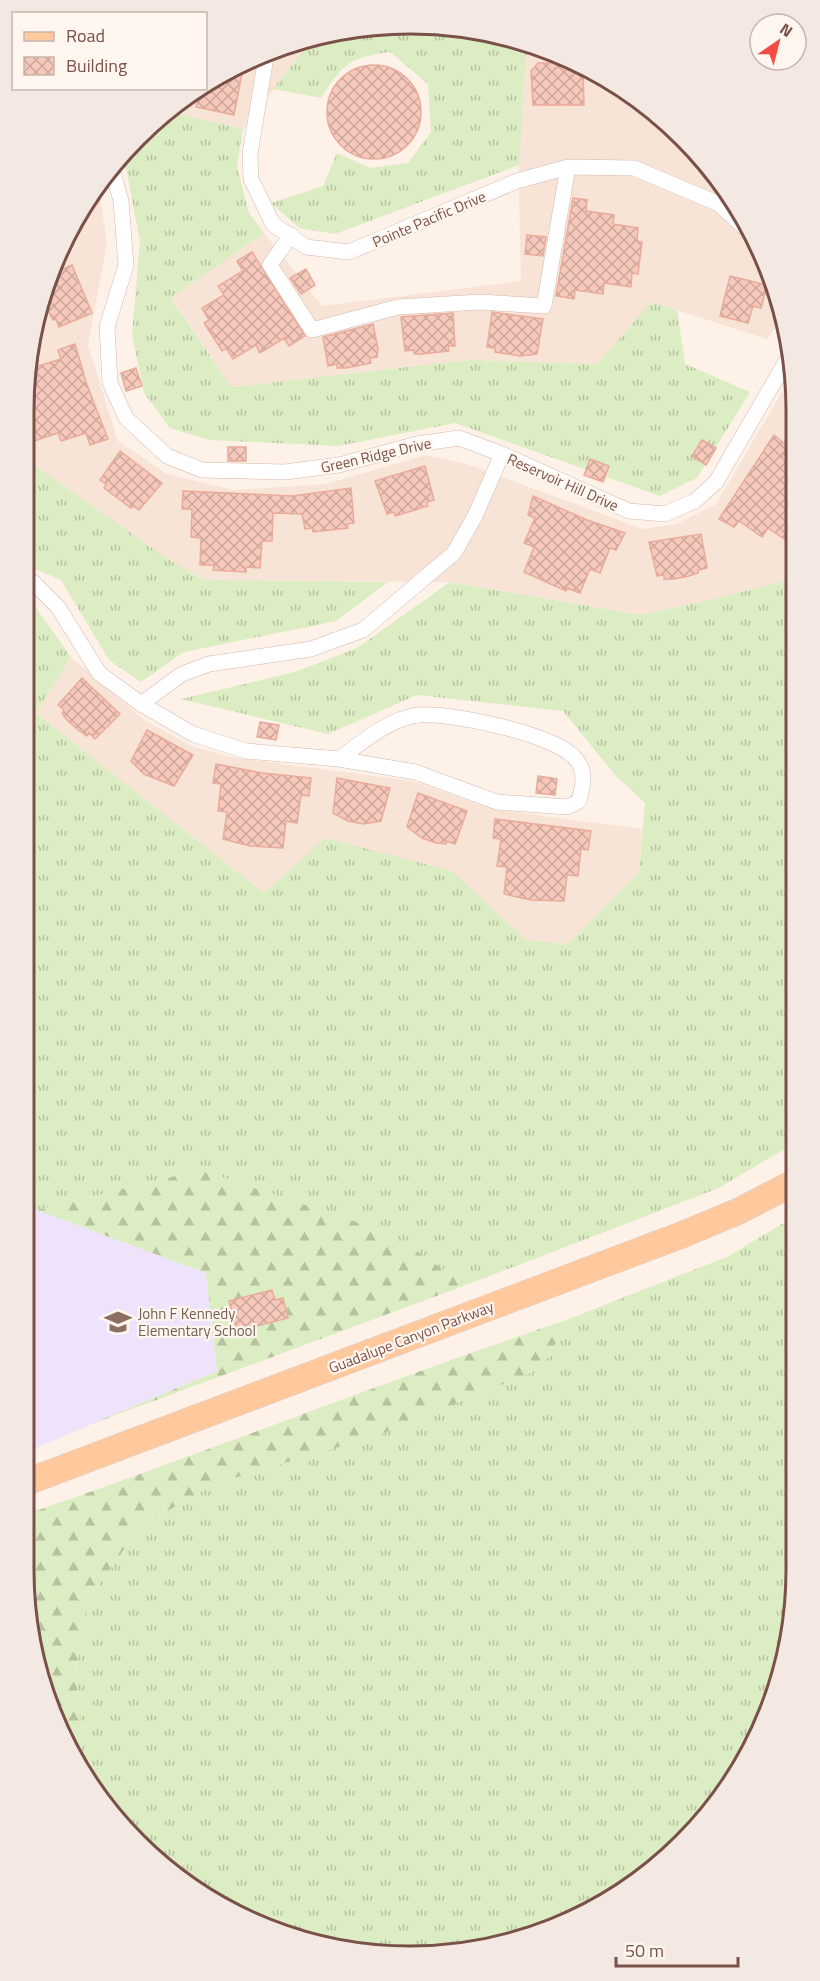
<svg xmlns="http://www.w3.org/2000/svg" width="820" height="1981" viewBox="0 0 820 1981" font-family="'Titillium Web',sans-serif">
<style>
.residential{fill:#f8e4d7}
.education{fill:#eee3fb}
.grass{fill:url(#grass-tufts)}
.forest{fill:url(#forest-firs)}
.building{fill:url(#building-cross-hatch);stroke:#eaab9b;stroke-width:1.5}
.lines{fill:none;stroke-linecap:round;stroke-linejoin:round}
.street-casing{stroke:#d4b8ae;stroke-width:16}
.primary-casing{stroke:#dacecc;stroke-width:27}
.street{stroke:#fff;stroke-width:15}
.primary{stroke:#ffc99d;stroke-width:26}
.labels{text-anchor:middle;dominant-baseline:central;stroke-width:4.5;stroke-linejoin:round;paint-order:stroke}
.street-label{font-size:15px;fill:#7a5148;stroke:#fff6ef}
.education-label{font-size:15px;fill:#785e54;stroke:#fff6ef;text-anchor:start}
.rim{fill:none;stroke:#7a5148;stroke-width:3}
</style>
<defs>
<pattern id="grass-tufts" width="24" height="20" patternUnits="userSpaceOnUse" patternTransform="scale(1.5)"><rect width="24" height="20" fill="#dcedc3"/><path d="M3 7l-1-3M5 7V3M7 7l1-3M15 17l-1-3M17 17v-4M19 17l1-3" fill="none" stroke="#b7c2a0"/></pattern>
<pattern id="forest-firs" width="22" height="20" patternUnits="userSpaceOnUse" patternTransform="scale(1.5)"><rect width="22" height="20" fill="#dcedc3"/><path d="M5 1l3.5 6h-7zM16 11l3.5 6h-7z" fill="#b7c2a0"/></pattern>
<pattern id="building-cross-hatch" width="8" height="8" patternUnits="userSpaceOnUse" patternTransform="scale(1.5)"><rect width="8" height="8" fill="#f6c9bc"/><path d="M0 0l8 8M0 8l8-8" fill="none" stroke="#cca69b"/></pattern>
</defs>
<rect width="100%" height="100%" fill="#fef1e7"/>
<path class="residential" d="M 307,46 L 243,129 L 178,114 L 178,111 L 239,64 Z
M 542,49 L 625,89 L 700,156 L 766,262 L 782,319 L 767,339 L 651,302 L 597,364 L 469,360 L 231,387 L 171,297 L 264,233 L 322,306 L 521,281 L 518,146 L 526,54 Z
M 99,191 L 107,243 L 88,345 L 118,441 L 167,474 L 233,490 L 326,484 L 426,455 L 467,464 L 643,529 L 676,524 L 716,504 L 793,373 L 793,576 L 781,582 L 718,598 L 640,615 L 450,582 L 205,580 L 166,558 L 26,459 L 24,453 L 24,410 L 44,286 Z
M 71,657 L 144,720 L 194,747 L 231,757 L 412,781 L 492,809 L 642,829 L 639,872 L 568,944 L 526,940 L 452,871 L 264,893 L 36,713 Z"/>
<path class="education" d="M 24,1205 L 206,1273 L 217,1371 L 24,1453 Z"/>
<path class="grass" d="M 384,25 L 534,44 L 542,49 L 526,55 L 519,165 L 335,234 L 299,228 L 271,203 L 323,186 L 337,153 L 370,168 L 408,163 L 431,132 L 428,84 L 390,52 C 349,58 343,63 321,98 L 273,89 L 307,46 Z
M 178,111 L 178,114 L 243,129 L 237,167 L 249,213 L 264,233 L 171,298 L 231,387 L 469,360 L 597,364 L 651,302 L 677,310 L 685,364 L 750,392 L 697,478 L 660,496 L 455,423 L 338,446 L 209,440 L 170,428 L 144,393 L 132,335 L 140,241 L 127,173 L 120,155 Z
M 24,453 L 26,459 L 166,558 L 205,580 L 388,582 L 336,621 L 184,652 L 141,682 L 109,660 L 61,580 L 24,564 Z
M 793,576 L 795,1143 L 719,1188 L 466,1285 L 390,1233 L 200,1170 L 37,1210 L 24,1205 L 24,599 L 34,605 L 71,657 L 36,713 L 264,893 L 325,838 L 452,871 L 526,940 L 568,944 L 639,872 L 645,803 L 616,776 L 563,711 L 417,695 L 328,734 L 181,699 L 295,672 L 357,648 L 450,582 L 640,615 L 718,598 L 781,582 Z
M 795,1216 L 796,1571 L 776,1695 L 716,1806 L 603,1905 L 485,1950 L 359,1954 L 217,1905 L 120,1825 L 83,1762 L 76,1670 L 90,1597 L 140,1527 L 214,1484 L 379,1435 L 541,1368 L 569,1319 L 729,1256 Z"/>
<path class="forest" d="M 200,1170 L 390,1233 L 466,1285 L 92,1424 L 217,1371 L 206,1273 L 37,1210 Z
M 569,1319 L 542,1368 L 379,1435 L 214,1484 L 140,1527 L 90,1597 L 76,1670 L 83,1762 L 45,1695 L 26,1585 L 30,1572 L 24,1571 L 24,1515 C 206,1452 386,1381 569,1319 Z"/>
<path class="building" d="M 244,63 L 234,115 L 196,107 L 199,95 Z
M 538,63 L 572,63 L 583,69 L 584,105 L 533,105 L 531,71 Z
M327 112a47 47 0 1 1 94 0a47 47 0 1 1-94 0Z
M 573,198 L 587,200 L 586,211 L 614,215 L 613,224 L 638,228 L 637,241 L 642,242 L 638,274 L 632,273 L 631,287 L 604,283 L 603,294 L 575,290 L 574,299 L 556,296 Z
M 527,235 L 546,237 L 543,256 L 525,254 Z
M 252,252 L 305,336 L 289,346 L 284,338 L 260,353 L 256,345 L 233,359 L 226,348 L 222,351 L 204,323 L 209,320 L 202,308 L 224,295 L 218,286 L 243,271 L 237,261 Z
M 72,265 L 92,313 L 59,327 L 56,319 L 53,320 L 42,299 L 44,286 L 51,274 Z
M 306,269 L 315,285 L 301,294 L 290,278 Z
M 730,276 L 767,285 L 761,308 L 753,306 L 748,323 L 720,316 Z
M 492,312 L 543,319 L 537,354 L 520,356 L 495,352 L 495,348 L 487,347 Z
M 453,313 L 455,346 L 448,346 L 449,351 L 422,354 L 414,354 L 414,350 L 405,351 L 401,317 Z
M 373,324 L 378,349 L 377,357 L 370,358 L 371,363 L 346,368 L 337,368 L 337,364 L 328,366 L 323,337 Z
M 75,344 L 86,382 L 108,439 L 90,445 L 86,433 L 61,441 L 58,433 L 31,442 L 27,429 L 24,430 L 24,410 L 29,379 L 38,377 L 35,367 L 61,359 L 58,350 Z
M 136,368 L 142,386 L 126,391 L 121,373 Z
M 774,435 L 789,447 L 782,458 L 793,466 L 793,545 L 768,528 L 762,537 L 739,521 L 734,527 L 719,519 Z
M 702,440 L 716,448 L 706,465 L 692,456 Z
M 228,447 L 246,447 L 246,461 L 228,461 Z
M 120,451 L 162,483 L 139,510 L 133,506 L 131,508 L 104,488 L 106,484 L 100,480 Z
M 590,459 L 609,466 L 603,482 L 584,475 Z
M 425,466 L 434,500 L 427,502 L 428,506 L 395,516 L 394,512 L 387,514 L 375,481 Z
M 351,488 L 354,523 L 347,524 L 348,528 L 313,532 L 313,528 L 305,529 L 302,514 L 273,513 L 272,541 L 262,541 L 260,568 L 246,567 L 246,572 L 213,570 L 214,565 L 200,565 L 201,538 L 191,537 L 192,509 L 182,509 L 183,491 L 292,496 Z
M 533,496 L 587,520 L 625,533 L 616,550 L 610,548 L 600,573 L 590,569 L 580,593 L 567,588 L 566,591 L 524,572 L 534,547 L 524,543 L 535,518 L 528,515 Z
M 701,534 L 707,568 L 698,570 L 698,573 L 689,576 L 674,579 L 664,579 L 664,575 L 657,576 L 649,542 Z
M 82,678 L 120,714 L 95,739 L 89,733 L 87,736 L 78,730 L 66,719 L 62,713 L 64,710 L 58,705 Z
M 260,722 L 279,725 L 276,740 L 257,737 Z
M 147,730 L 193,755 L 174,786 L 144,774 L 131,761 Z
M 216,764 L 262,773 L 311,778 L 309,796 L 301,795 L 297,823 L 286,821 L 283,848 L 250,846 L 223,839 L 227,812 L 218,811 L 221,784 L 213,783 Z
M 538,776 L 557,779 L 555,795 L 536,793 Z
M 337,778 L 390,788 L 381,821 L 363,824 L 348,821 L 333,813 Z
M 418,793 L 467,811 L 455,844 L 447,841 L 446,844 L 436,843 L 422,838 L 407,827 Z
M 495,819 L 591,831 L 588,850 L 581,849 L 578,876 L 567,875 L 564,901 L 531,900 L 504,894 L 507,867 L 497,866 L 501,839 L 493,838 Z
M 272,1290 L 275,1300 L 283,1298 L 288,1318 L 237,1331 L 229,1301 Z"/>
<g class="lines">
<defs>
<path id="street" d="M 266,57 L 250,154 L 251,179 L 273,224 L 306,247 L 349,252 L 517,181 L 568,167 L 634,168 L 719,204 L 746,229
M 112,169 L 121,201 L 126,265 L 107,327 L 110,383 L 126,418 L 167,456 L 202,470 L 285,472 L 339,465 L 417,444 L 459,438 L 502,454
M 291,235 L 270,265 L 312,330 L 398,307 L 480,302 L 544,306 L 568,167
M 24,578 L 33,582 L 58,607 L 99,673 L 141,704 L 193,734 L 246,751 L 339,759 L 415,772 L 497,802 L 568,807 L 579,801 C 583,786 587,771 575,758 C 554,734 450,712 418,715 C 389,719 362,742 339,759
M 141,704 L 182,674 L 209,664 L 311,649 L 363,630 L 454,553 L 475,516 L 502,454 L 629,511 L 665,514 L 695,501 L 716,482 L 791,353"/>
<path id="primary" d="M 24,1483 L 684,1234 L 739,1211 L 795,1182"/>
</defs>
<use href="#street" class="street-casing"/>
<use href="#primary" class="primary-casing"/>
<use href="#street" class="street"/>
<use href="#primary" class="primary"/>
</g>
<defs>
<symbol id="school-bare" viewBox="-9 -9 18 18"><path d="M0-5L7-2L0 1L-7-2ZM-4 1L0 2.5L4 1V4Q0 6-4 4Z" fill="#8d6e63" stroke="#fff6ef" stroke-width="2.5" paint-order="stroke"/></symbol>
</defs>
<g fill-rule="evenodd">
<use href="#school-bare" x="99" y="1303" width="38" height="38"/>
</g>
<g class="labels">
<g class="street-label">
<text transform="translate(429 219) rotate(-23)">Pointe Pacific Drive</text>
<text transform="translate(376 455) rotate(-13)">Green Ridge Drive</text>
<text transform="translate(563 482) rotate(24)">Reservoir Hill Drive</text>
<text transform="translate(411 1337) rotate(-21)">Guadalupe Canyon Parkway</text>
</g>
<g class="education-label">
<text x="138" y="1313">John F Kennedy<tspan x="138" dy="17">Elementary School</tspan></text>
</g>
</g>
<path d="M0 0H820V1981H0ZM410 34H410A376 376 0 0 1 786 410V1570A376 376 0 0 1 410 1946H410A376 376 0 0 1 34 1570V410A376 376 0 0 1 410 34Z" fill="#f4e9e2" fill-rule="evenodd"/>
<path class="rim" d="M410 34H410A376 376 0 0 1 786 410V1570A376 376 0 0 1 410 1946H410A376 376 0 0 1 34 1570V410A376 376 0 0 1 410 34Z"/>
<rect x="12" y="12" width="195" height="78" fill="#fff6ef" stroke="#cab4ac" stroke-width="1.5"/>
<rect x="24" y="32" width="30" height="9" fill="#ffc99d" stroke="#cab4ac" stroke-width="1.5"/>
<text x="66" y="42" font-size="18" fill="#7a5148">Road</text>
<rect x="24" y="57" width="30" height="18" fill="url(#building-cross-hatch)" stroke="#cab4ac" stroke-width="1.5"/>
<text x="66" y="72" font-size="18" fill="#7a5148">Building</text>
<g transform="translate(778 42) rotate(35)"><circle r="28" fill="#fff6ef" stroke="#cab4ac" stroke-width="1.5"/>
<path d="M0-4.5L10 22L0 15L-10 22Z" fill="#f14b43"/>
<text y="-9" font-size="16" font-weight="bold" text-anchor="middle" fill="#7a5148">N</text>
</g>
<path d="M616 1957v9h122v-9" fill="none" stroke="#7a5148" stroke-width="3"/>
<text x="625" y="1957" font-size="18" fill="#7a5148" stroke="#fff6ef" stroke-width="4.5" paint-order="stroke">50 m</text>
</svg>
